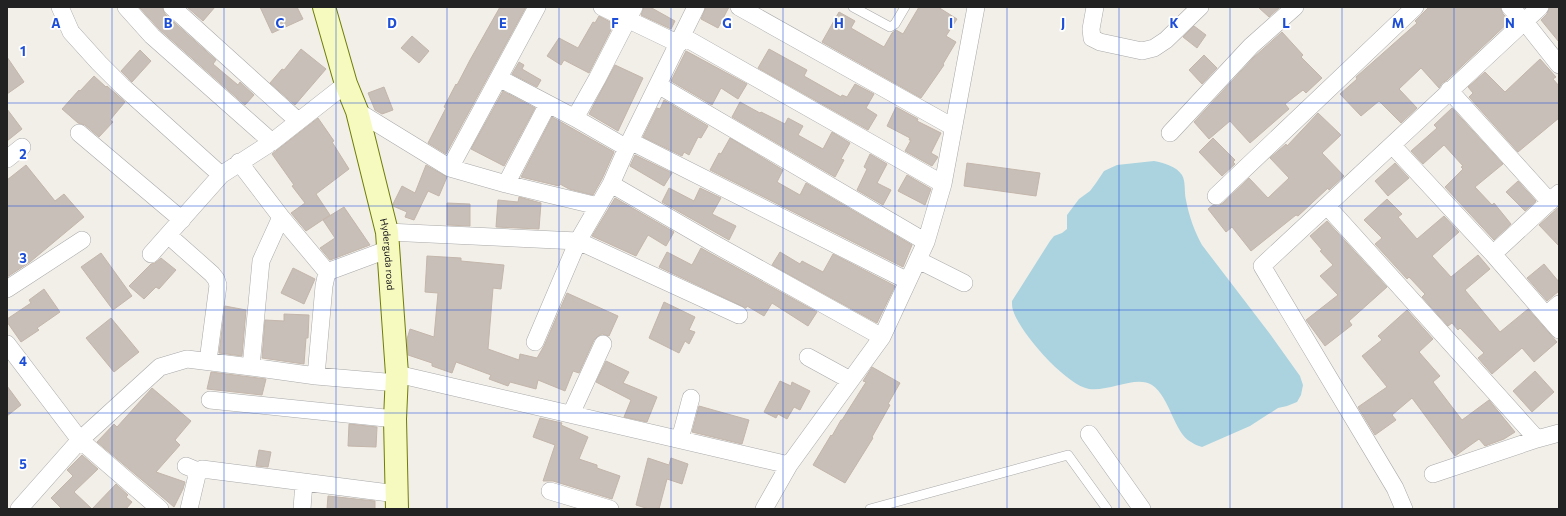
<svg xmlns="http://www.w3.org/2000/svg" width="1566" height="516" viewBox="0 0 1566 516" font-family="Commissioner,sans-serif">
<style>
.water{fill:#aad3df}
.building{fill:#c7bfb8;stroke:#c4b6ab}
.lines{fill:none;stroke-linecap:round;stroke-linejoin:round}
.lane-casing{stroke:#a9a9a9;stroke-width:10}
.street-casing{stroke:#a9a9a9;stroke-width:18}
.secondary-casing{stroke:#707d05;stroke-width:24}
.lane{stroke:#fff;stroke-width:9}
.street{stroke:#fff;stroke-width:17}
.secondary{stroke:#f7fabf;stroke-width:22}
.grid{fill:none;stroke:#1d4ed8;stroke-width:1;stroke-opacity:0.55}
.labels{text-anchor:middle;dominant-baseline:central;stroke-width:3.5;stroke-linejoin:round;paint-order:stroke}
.street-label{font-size:10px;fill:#222;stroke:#fff}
.grid-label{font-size:13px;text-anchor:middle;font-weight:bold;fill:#1d4ed8;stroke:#fff;stroke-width:3.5;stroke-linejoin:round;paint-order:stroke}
</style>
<rect width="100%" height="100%" fill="#f2efe9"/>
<path class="water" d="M 1154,161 C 1164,163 1176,166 1182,175 C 1186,182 1184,192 1186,200 C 1189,216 1194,230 1202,245 L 1270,334 L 1300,376 L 1303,385 L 1301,395 L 1297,402 L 1287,406 L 1278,408 L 1250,426 L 1202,447 C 1198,446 1194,444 1191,442 C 1174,433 1170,397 1152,385 C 1136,375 1109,392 1089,389 C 1066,385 1019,332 1013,310 C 1012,308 1012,304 1012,301 L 1050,241 L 1054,236 L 1062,233 L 1067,229 L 1067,215 L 1079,199 L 1090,191 L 1096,183 L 1104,171 L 1117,165 Z"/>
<path class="building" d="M 139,7 L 162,7 L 165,14 L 216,60 L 213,64 L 238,85 L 240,82 L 254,95 L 245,105 L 159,29 Z
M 187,7 L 215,7 L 203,21 Z
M 260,7 L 297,7 L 303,19 L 272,33 Z
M 500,7 L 526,7 L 446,154 L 428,143 L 446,108 L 444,107 L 456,84 L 457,85 L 470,60 Z
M 644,7 L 650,7 L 675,21 L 671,29 L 641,15 Z
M 706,7 L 729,7 L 718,28 L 701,19 Z
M 919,7 L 938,7 L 957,19 L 946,36 L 956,42 L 943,64 L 944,65 L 921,98 L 822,42 L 839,12 L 855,21 L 851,28 L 884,47 L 892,33 L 896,30 L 903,34 Z
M 1258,7 L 1280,7 L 1269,17 Z
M 1429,7 L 1500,7 L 1503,14 L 1510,21 L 1447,80 L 1442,83 L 1439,88 L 1421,68 L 1399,89 L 1417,108 L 1401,123 L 1379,101 L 1361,116 L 1340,94 L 1357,79 L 1356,77 L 1417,23 L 1415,21 Z
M 1550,7 L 1559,7 L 1559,42 L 1541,20 L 1547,14 Z
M 599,16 L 614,24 L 589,73 L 564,60 L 561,65 L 547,56 L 559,38 L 578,48 L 593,22 L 595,23 Z
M 1194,26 L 1206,35 L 1197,48 L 1183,37 Z
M 1282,32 L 1303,55 L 1301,57 L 1322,78 L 1306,93 L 1303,90 L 1285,104 L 1289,109 L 1250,143 L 1230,121 L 1209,139 L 1194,122 L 1254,57 Z
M 412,36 L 429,51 L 419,63 L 401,48 Z
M 301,49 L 326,69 L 295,105 L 270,83 L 282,69 L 284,70 Z
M 769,49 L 807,70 L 804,76 L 841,97 L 842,95 L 847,97 L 855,84 L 874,94 L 866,108 L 877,115 L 868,130 L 758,68 Z
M 140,50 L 151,61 L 132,82 L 121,71 Z
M 686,51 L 747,84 L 738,99 L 721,88 L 712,105 L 671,81 Z
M 1204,55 L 1217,68 L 1202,84 L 1189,70 Z
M 7,57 L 24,82 L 7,94 Z
M 1540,59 L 1556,77 L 1553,79 L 1559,86 L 1559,118 L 1518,152 L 1469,97 L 1473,93 L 1468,87 L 1485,72 L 1505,92 Z
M 519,62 L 524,65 L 522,69 L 541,80 L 537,87 L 512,74 Z
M 615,65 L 643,78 L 618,131 L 589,114 Z
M 94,76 L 106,87 L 107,86 L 125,102 L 110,120 L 113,122 L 99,137 L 85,125 L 78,123 L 62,109 L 79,90 L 80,91 Z
M 384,87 L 393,110 L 382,114 L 375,110 L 368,93 Z
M 503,91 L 535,108 L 504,166 L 471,149 Z
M 664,100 L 708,126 L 701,138 L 698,137 L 689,155 L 684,152 L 682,156 L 643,137 L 657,108 L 660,109 Z
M 740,102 L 760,113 L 761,112 L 785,124 L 788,118 L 803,126 L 798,135 L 823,149 L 832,132 L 850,143 L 841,159 L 844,160 L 835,177 L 732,117 Z
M 896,107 L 918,119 L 917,121 L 941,133 L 931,153 L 938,157 L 932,166 L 905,151 L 911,140 L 909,140 L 910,138 L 887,126 Z
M 1452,108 L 1503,164 L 1475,187 L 1492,205 L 1494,203 L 1511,224 L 1494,240 L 1445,187 L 1463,169 L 1461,167 L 1463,166 L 1444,145 L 1423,164 L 1411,151 L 1437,128 L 1434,125 Z
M 7,109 L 22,129 L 7,141 Z
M 1318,113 L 1341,135 L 1322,153 L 1344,176 L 1329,190 L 1328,188 L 1298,216 L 1296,215 L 1251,251 L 1232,227 L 1226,232 L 1208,209 L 1213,205 L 1218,206 L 1223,203 L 1249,178 L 1268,198 L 1289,178 L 1270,158 L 1286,144 L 1287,146 Z
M 552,117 L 614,152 L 602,179 L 593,195 L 569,189 L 560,184 L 559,186 L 521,177 Z
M 318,118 L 334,141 L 332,142 L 349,169 L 316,194 L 330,215 L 306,231 L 291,213 L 305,203 L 292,186 L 294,185 L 272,154 Z
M 730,138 L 783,170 L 777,182 L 800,195 L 806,183 L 912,245 L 903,267 L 710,170 L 719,153 L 721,154 Z
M 1213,138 L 1235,160 L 1233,162 L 1235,164 L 1222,176 L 1199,152 Z
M 870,154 L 887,164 L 877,183 L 891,190 L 883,205 L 857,190 L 867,169 L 864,167 Z
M 635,155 L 672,173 L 664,186 L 630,166 Z
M 967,163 L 1040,173 L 1036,196 L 964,186 Z
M 1395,163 L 1409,178 L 1388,196 L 1375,181 Z
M 26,165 L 55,201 L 64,194 L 84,217 L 30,262 L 7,277 L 7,180 Z
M 426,165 L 447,177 L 439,196 L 428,191 L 414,220 L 405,217 L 407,212 L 393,206 L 393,204 L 402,186 L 415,193 Z
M 907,175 L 931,189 L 925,205 L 898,191 Z
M 1518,181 L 1536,201 L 1525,211 L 1506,192 Z
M 669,188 L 694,201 L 700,188 L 721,198 L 712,214 L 736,226 L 729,240 L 662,202 Z
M 519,197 L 541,203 L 539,229 L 496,227 L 498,200 L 518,202 Z
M 615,198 L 674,232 L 666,246 L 648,235 L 636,256 L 592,236 Z
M 1387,199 L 1402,214 L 1398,217 L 1417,239 L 1444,216 L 1459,232 L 1432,256 L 1451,277 L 1478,255 L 1490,269 L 1465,290 L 1500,332 L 1528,309 L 1557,342 L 1534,362 L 1522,348 L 1492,374 L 1478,358 L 1484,353 L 1460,328 L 1458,330 L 1452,323 L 1448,326 L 1422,297 L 1425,294 L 1409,277 L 1407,279 L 1375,244 L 1382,238 L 1364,220 Z
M 447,203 L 470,204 L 470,226 L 447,225 Z
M 344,207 L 370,245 L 330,260 L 320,248 L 335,238 L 323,220 Z
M 1559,207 L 1559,246 L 1539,225 Z
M 1327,221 L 1387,287 L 1349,321 L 1352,325 L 1325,346 L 1306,320 L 1338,295 L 1320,276 L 1333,265 L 1320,251 L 1322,250 L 1310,236 Z
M 701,248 L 708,252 L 817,312 L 808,326 L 772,303 L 764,316 L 747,306 L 746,308 L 659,267 L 667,252 L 692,265 Z
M 780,252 L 800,264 L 802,261 L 823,272 L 833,254 L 895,286 L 877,323 L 772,265 Z
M 101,253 L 132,296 L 113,310 L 81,267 Z
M 427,256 L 461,258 L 461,261 L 504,265 L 501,289 L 493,288 L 488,349 L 519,360 L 520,354 L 537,358 L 544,346 L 567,293 L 618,316 L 609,336 L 602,334 L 598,336 L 594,340 L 579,373 L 573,371 L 565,391 L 538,380 L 536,389 L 510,382 L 508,386 L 489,379 L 491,375 L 456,362 L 452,373 L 432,366 L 432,363 L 408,355 L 407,339 L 410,329 L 434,337 L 438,293 L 425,292 Z
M 161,258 L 176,270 L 159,289 L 156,287 L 144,299 L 129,286 L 151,264 L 155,263 Z
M 1544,264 L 1559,282 L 1559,291 L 1547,301 L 1527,278 Z
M 293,268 L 315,279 L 304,304 L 281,293 Z
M 44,289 L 60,312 L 37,328 L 39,330 L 21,342 L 7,322 L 7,319 L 31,303 L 29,300 Z
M 664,302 L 695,317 L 689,330 L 695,332 L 689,344 L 685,341 L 679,353 L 649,338 Z
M 225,306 L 246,310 L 242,356 L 219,353 Z
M 1407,310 L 1433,339 L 1419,352 L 1440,376 L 1433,382 L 1462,420 L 1489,400 L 1515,432 L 1504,439 L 1485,446 L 1479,439 L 1455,456 L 1412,398 L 1392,415 L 1396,420 L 1375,435 L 1358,407 L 1387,387 L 1362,356 L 1382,340 L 1378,336 Z
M 284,314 L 309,315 L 308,338 L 306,338 L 304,364 L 262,358 L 265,320 L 284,321 Z
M 111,318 L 139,352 L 114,372 L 86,338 Z
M 606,361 L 629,372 L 623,383 L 657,397 L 647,422 L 624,417 L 631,400 L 596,382 Z
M 872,367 L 900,383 L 888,404 L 890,405 L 872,437 L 873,438 L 845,483 L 813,465 L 831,435 L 832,436 L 841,420 L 842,420 L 866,382 L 863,381 Z
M 1535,371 L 1554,392 L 1532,412 L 1513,391 Z
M 211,372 L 266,379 L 262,395 L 207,389 Z
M 780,381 L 791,386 L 792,382 L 810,391 L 800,410 L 794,407 L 787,419 L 778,414 L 776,418 L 764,412 Z
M 7,386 L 21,405 L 7,416 Z
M 152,388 L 191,421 L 175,440 L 180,445 L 156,472 L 185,482 L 183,489 L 174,507 L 97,442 L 114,424 L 117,427 Z
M 699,406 L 749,420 L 742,444 L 692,432 Z
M 540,418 L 562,423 L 561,425 L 588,437 L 579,459 L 597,465 L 597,468 L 620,476 L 612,499 L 553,481 L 543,481 L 555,445 L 533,437 Z
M 349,424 L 377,427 L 376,447 L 348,446 Z
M 259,450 L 271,452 L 268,467 L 256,466 Z
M 82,455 L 98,469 L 74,492 L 92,509 L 116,484 L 128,495 L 126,497 L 132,502 L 126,509 L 62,509 L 51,498 L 73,476 L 67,470 Z
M 648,458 L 669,465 L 671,458 L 688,464 L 682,484 L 667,479 L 659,509 L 649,509 L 636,505 Z
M 328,496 L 375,501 L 375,509 L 327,509 Z"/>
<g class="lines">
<defs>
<path id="lane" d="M 853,7 L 890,27 L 895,24 L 905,7
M 870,509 L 1068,455 L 1107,509"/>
<path id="street" d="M 60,7 L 71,32 L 99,63 L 122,86 L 221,175
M 126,7 L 152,36 L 272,142
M 172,7 L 298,121
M 602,7 L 679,44
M 739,7 L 953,127
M 1095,7 L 1091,29 L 1092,38 L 1100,42 L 1142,51 L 1154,48 L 1166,40 L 1200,7
M 1510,7 L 1525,22 L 1559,65
M 682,36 L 943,184
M 499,78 L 575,118 L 627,148
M 658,85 L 926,242
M 1449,90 L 1550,202
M 357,111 L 450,168 L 506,184 L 598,206
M 575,118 L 597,79 L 634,7
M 79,133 L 182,220
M 1170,133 L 1251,46 L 1295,7
M 630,141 L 908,281
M 1392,145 L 1493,254 L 1559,330
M 7,159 L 22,147
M 239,162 L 281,217 L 327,272
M 450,168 L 537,7
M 506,184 L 548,104
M 611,184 L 713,243 L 882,337
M 1216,196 L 1415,7
M 1327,206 L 1537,439
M 387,232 L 578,241 L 739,315
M 168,235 L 212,274 L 216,279 L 218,285 L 208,361
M 151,254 L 221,175 L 272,142 L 346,84
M 1493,254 L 1559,193
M 918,260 L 964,283
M 327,272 L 389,249
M 7,289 L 82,240
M 1546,315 L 1559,304
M 535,342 L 578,241 L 611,184 L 630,141 L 696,7
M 7,344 L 80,440 L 160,509
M 808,357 L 850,380
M 251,367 L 261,261 L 281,217
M 397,374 L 789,465
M 316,376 L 324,286 L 327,272
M 210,400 L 395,419
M 571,414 L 603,344
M 1089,434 L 1142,509
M 680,439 L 691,398
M 186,466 L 198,471 L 202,469 L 397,494
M 1433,474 L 1537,439 L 1559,433
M 550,491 L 610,509
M 19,509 L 80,440 L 160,367 L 187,359 L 251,367 L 316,376 L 397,383
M 189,509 L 198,471
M 302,509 L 304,482
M 764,509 L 789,465 L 882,337 L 926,242 L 943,184 L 976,7
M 1404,509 L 1395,488 L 1262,266 L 1540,7"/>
<g id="secondary">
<path id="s1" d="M 324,7 L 346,84 L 357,111 L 387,232 L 397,374 L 395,419 L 397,509"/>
</g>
</defs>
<use href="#lane" class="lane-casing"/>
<use href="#street" class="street-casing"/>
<use href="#secondary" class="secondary-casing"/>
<use href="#lane" class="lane"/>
<use href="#street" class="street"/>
<use href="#secondary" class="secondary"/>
</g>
<path class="grid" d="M 112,7 L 112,509M 224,7 L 224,509M 336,7 L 336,509M 447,7 L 447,509M 559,7 L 559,509M 671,7 L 671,509M 783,7 L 783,509M 895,7 L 895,509M 1007,7 L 1007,509M 1119,7 L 1119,509M 1230,7 L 1230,509M 1342,7 L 1342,509M 1454,7 L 1454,509M 7,103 L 1559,103M 7,206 L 1559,206M 7,310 L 1559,310M 7,413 L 1559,413"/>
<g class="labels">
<g class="street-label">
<text stroke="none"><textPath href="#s1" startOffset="256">Hyderguda road</textPath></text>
</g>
</g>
<g class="grid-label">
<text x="56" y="28">A</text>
<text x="168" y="28">B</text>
<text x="280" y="28">C</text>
<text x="392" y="28">D</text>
<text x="503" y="28">E</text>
<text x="615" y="28">F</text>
<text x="727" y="28">G</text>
<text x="839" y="28">H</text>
<text x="951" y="28">I</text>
<text x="1063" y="28">J</text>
<text x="1174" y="28">K</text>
<text x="1286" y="28">L</text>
<text x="1398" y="28">M</text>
<text x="1510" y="28">N</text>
<text x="23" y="56">1</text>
<text x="23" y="159">2</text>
<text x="23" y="263">3</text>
<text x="23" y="366">4</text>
<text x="23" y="469">5</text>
</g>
<rect width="1566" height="516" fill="none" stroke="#222222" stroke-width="16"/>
</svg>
